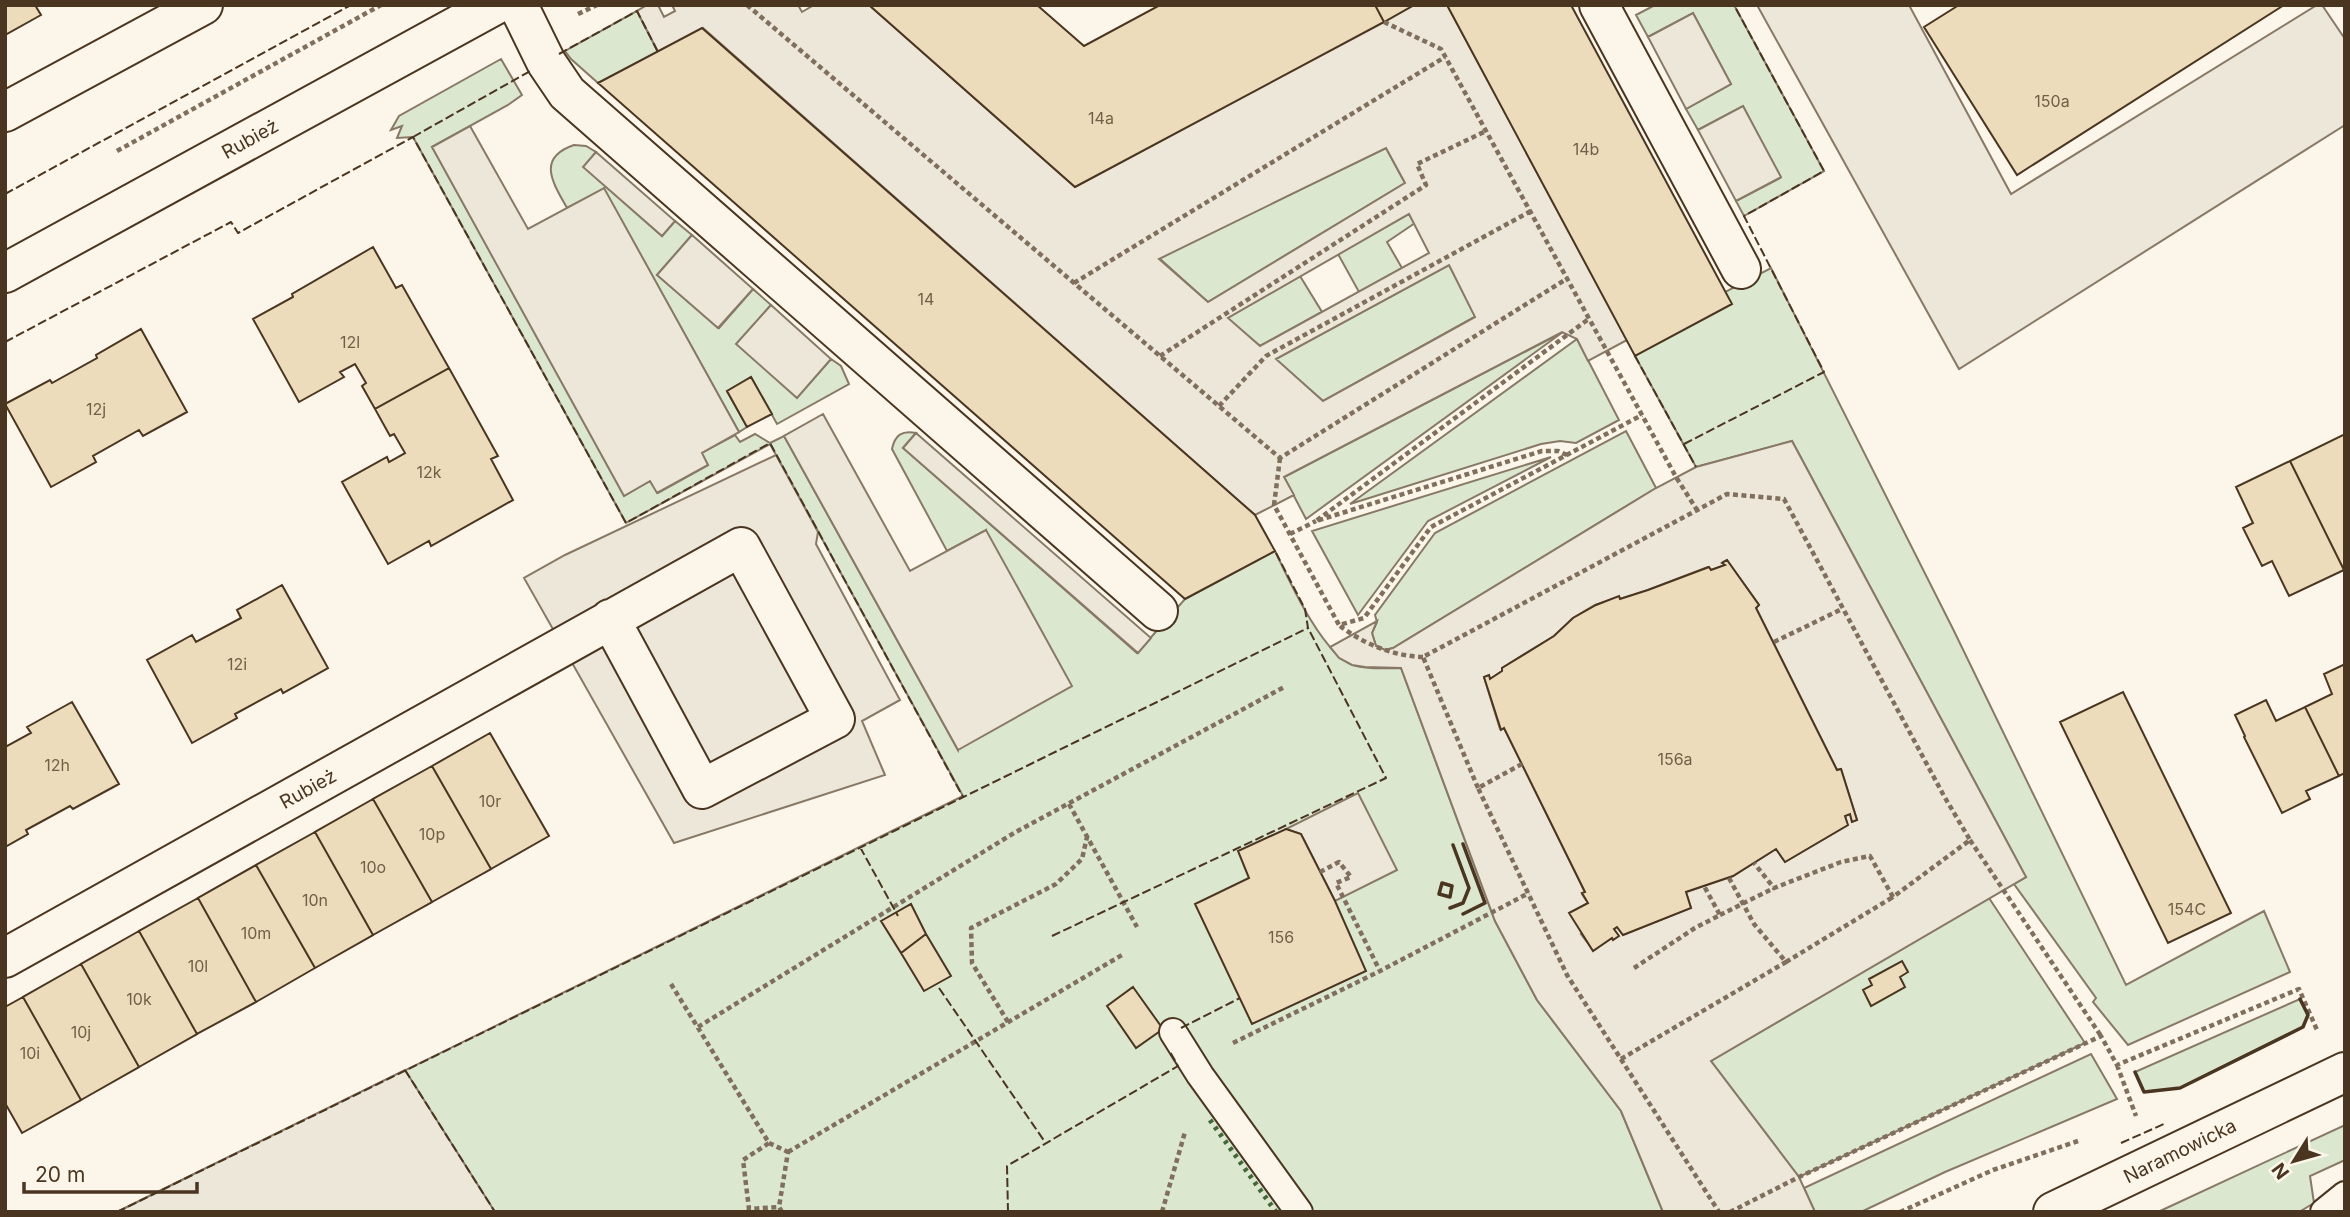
<svg xmlns="http://www.w3.org/2000/svg" width="2350" height="1217" viewBox="0 0 2350 1217" font-family="Inter,sans-serif">
<style>
.green{fill:#dce7d0;stroke:#887966;stroke-width:2}
.parking{fill:#ede7d9;stroke:#887966;stroke-width:2;fill-rule:evenodd}
.building{fill:#ecdcbc;stroke:#4a3520;stroke-width:2}
.lines{fill:none;stroke-linecap:round;stroke-linejoin:round}
.lane-casing{stroke:#4a3520;stroke-width:30}
.street-casing{stroke:#4a3520;stroke-width:42}
.path{stroke:#7f6f5c;stroke-width:4.5;stroke-dasharray:5 3.5;stroke-linecap:butt}
.lane{stroke:#fbf6e9;stroke-width:26}
.street{stroke:#fbf6e9;stroke-width:38}
.path-bridge{stroke:#7f6f5c;stroke-width:4.5;stroke-dasharray:5 3.5;stroke-linecap:butt}
.hedge{stroke:#436837;stroke-width:5;stroke-dasharray:3.5 5;stroke-linecap:butt}
.fence{stroke:#4a3520;stroke-width:2;stroke-dasharray:9 3.5;stroke-linecap:butt}
.wall{stroke:#4a3520;stroke-width:3.5}
.labels{text-anchor:middle;dominant-baseline:central;stroke-width:5;stroke-linejoin:round;paint-order:stroke}
.number-label{font-size:16px;fill:#725f47}
.street-label{font-size:19px;fill:#4a3520;stroke:#fbf6e9}
</style>
<rect width="100%" height="100%" fill="#fbf6e9"/>
<path class="green" d="M 1655,5 L 1734,5 L 1824,171 L 1744,216 L 1736,201 L 1780,178 L 1743,106 L 1698,130 L 1686,109 L 1731,84 L 1693,13 L 1648,37 L 1636,15 Z
M 637,11 L 658,52 L 598,83 L 571,59 L 565,51 Z
M 501,59 L 522,95 L 508,105 L 432,147 L 625,495 L 650,481 L 658,493 L 708,465 L 701,453 L 735,435 L 740,442 L 755,434 L 770,443 L 784,436 L 958,750 L 986,530 L 947,551 L 892,449 C 895,435 902,430 916,433 L 903,448 L 1137,653 L 1185,599 L 1275,551 C 1289,580 1322,654 1353,665 C 1368,670 1386,668 1401,668 L 1495,921 L 1537,1000 L 1621,1111 L 1663,1212 L 117,1212 L 963,796 L 770,444 L 626,523 L 413,137 L 397,138 L 402,126 L 391,130 L 399,116 Z
M 574,145 L 586,146 L 596,152 L 584,167 L 662,236 L 675,221 L 692,235 L 657,275 L 719,328 L 753,289 L 771,305 L 737,344 L 797,397 L 831,359 L 841,366 L 849,384 L 777,424 L 751,377 L 727,391 L 747,427 L 739,432 L 604,189 L 567,208 C 553,183 536,158 574,145 Z
M 1386,148 L 1405,183 L 1208,302 L 1159,258 Z
M 1409,214 L 1415,223 L 1387,242 L 1402,268 L 1359,292 L 1338,254 Z
M 1449,265 L 1476,316 L 1323,401 L 1275,359 Z
M 1771,268 L 1953,629 L 2126,985 L 2264,911 L 2290,972 L 2128,1045 L 2093,1002 L 2096,998 L 2014,884 L 2026,877 L 1792,441 L 1696,467 L 1635,356 L 1725,292 Z
M 1300,276 L 1322,312 L 1260,346 L 1227,318 Z
M 1563,332 L 1306,519 L 1284,477 Z
M 1577,339 L 1619,420 L 1576,443 L 1560,441 L 1541,444 L 1350,504 Z
M 1626,431 L 1656,488 L 1393,648 L 1385,650 L 1376,646 L 1372,633 L 1377,622 L 1375,615 L 1435,533 Z
M 1551,457 L 1428,521 L 1358,615 L 1312,531 Z
M 1989,898 L 2085,1043 L 1799,1177 L 1711,1061 Z
M 2300,999 L 2308,1015 L 2303,1027 L 2180,1088 L 2144,1092 L 2135,1072 Z
M 2091,1054 L 2117,1099 L 1945,1172 L 1861,1212 L 1815,1212 L 1804,1188 Z
M 2345,1125 L 2345,1160 L 2310,1176 L 2314,1203 L 2299,1212 L 2158,1212 Z"/>
<path class="parking" d="M 647,5 L 658,5 L 664,17 L 675,11 L 672,5 L 798,5 L 802,12 L 814,5 L 869,5 L 1075,187 L 1414,5 L 1447,5 L 1627,340 L 1588,361 L 1577,339 L 1562,332 L 1284,477 L 1294,495 L 1255,515 L 703,28 L 658,52 L 637,11 ZM 1386,148 L 1405,183 L 1208,302 L 1159,259 ZM 1409,214 L 1429,253 L 1260,346 L 1228,318 ZM 1449,265 L 1475,317 L 1323,401 L 1276,359 Z
M 1757,5 L 1909,5 L 2011,194 L 2317,5 L 2322,5 L 2345,39 L 2345,125 L 1959,369 Z
M 1693,13 L 1731,84 L 1686,109 L 1648,37 Z
M 1743,106 L 1781,177 L 1736,201 L 1698,130 Z
M 470,126 L 528,229 L 604,188 L 739,432 L 702,453 L 708,465 L 657,493 L 650,481 L 624,496 L 432,147 Z
M 596,152 L 675,221 L 662,236 L 583,167 Z
M 692,235 L 753,289 L 718,328 L 657,275 Z
M 771,305 L 831,359 L 797,398 L 736,344 Z
M 823,414 L 910,571 L 986,530 L 1072,686 L 958,750 L 784,436 Z
M 916,433 L 1151,638 L 1138,653 L 903,448 Z
M 1792,441 L 2026,877 L 1711,1061 L 1799,1177 L 1815,1212 L 1663,1212 L 1621,1111 L 1537,1000 L 1495,921 L 1401,668 L 1365,667 L 1352,665 L 1339,658 L 1330,647 L 1377,621 L 1372,633 L 1376,646 L 1385,650 L 1393,648 L 1656,488 L 1696,467 ZM 1727,560 L 1759,605 L 1756,608 L 1837,770 L 1841,769 L 1857,820 L 1852,822 L 1850,814 L 1845,816 L 1847,825 L 1785,862 L 1776,849 L 1733,876 L 1686,892 L 1691,908 L 1623,935 L 1617,927 L 1614,929 L 1613,939 L 1612,938 L 1593,950 L 1581,934 L 1583,933 L 1574,912 L 1588,903 L 1582,894 L 1585,892 L 1504,728 L 1500,729 L 1484,677 L 1489,675 L 1490,679 L 1502,671 L 1502,668 L 1554,636 L 1573,618 L 1595,605 L 1619,597 L 1620,599 L 1648,590 L 1708,567 L 1711,570 L 1725,565 L 1723,562 Z
M 776,455 L 818,532 L 816,544 L 900,700 L 862,721 L 885,775 L 674,843 L 524,578 L 565,555 Z
M 1358,793 L 1397,870 L 1335,901 L 1301,834 L 1286,829 Z
M 405,1070 L 495,1212 L 117,1212 Z"/>
<path class="building" d="M 5,5 L 35,5 L 41,15 L 5,35 Z
M 869,5 L 1037,5 L 1084,46 L 1160,5 L 1375,5 L 1384,22 L 1075,187 Z
M 1375,5 L 1414,5 L 1384,22 Z
M 1447,5 L 1571,5 L 1732,304 L 1635,356 Z
M 1959,5 L 2284,5 L 2017,175 L 1924,27 Z
M 702,28 L 1255,515 L 1275,551 L 1185,599 L 598,83 Z
M 373,247 L 396,288 L 402,285 L 449,368 L 375,409 L 362,386 L 366,383 L 355,364 L 340,372 L 344,377 L 299,402 L 253,319 L 293,297 L 292,294 Z
M 141,329 L 187,412 L 143,436 L 139,430 L 93,456 L 96,462 L 51,487 L 5,404 L 50,380 L 52,383 L 97,358 L 96,355 Z
M 449,368 L 498,456 L 491,459 L 513,500 L 431,546 L 429,541 L 388,564 L 342,482 L 387,457 L 389,462 L 405,453 L 394,434 L 390,436 L 375,409 Z
M 751,377 L 772,414 L 747,427 L 727,391 Z
M 2345,434 L 2345,572 L 2290,461 Z
M 2290,461 L 2344,570 L 2289,596 L 2272,561 L 2262,566 L 2243,528 L 2253,523 L 2236,487 Z
M 1727,560 L 1759,605 L 1756,608 L 1837,770 L 1841,769 L 1857,820 L 1852,822 L 1850,814 L 1845,816 L 1848,825 L 1785,862 L 1776,849 L 1733,876 L 1686,892 L 1691,908 L 1623,935 L 1617,927 L 1614,929 L 1619,936 L 1613,940 L 1612,938 L 1593,951 L 1569,913 L 1588,903 L 1582,893 L 1585,892 L 1504,728 L 1501,730 L 1484,677 L 1489,675 L 1490,679 L 1502,671 L 1502,668 L 1554,636 L 1573,618 L 1596,605 L 1619,596 L 1620,599 L 1648,590 L 1709,567 L 1711,570 L 1725,565 L 1722,563 Z
M 282,585 L 328,668 L 283,693 L 281,689 L 235,714 L 237,718 L 192,743 L 147,660 L 192,635 L 196,642 L 241,618 L 237,610 Z
M 2345,664 L 2345,773 L 2339,776 L 2305,707 L 2332,694 L 2324,674 Z
M 2123,692 L 2231,913 L 2168,943 L 2060,722 Z
M 2266,700 L 2276,721 L 2305,707 L 2339,776 L 2306,791 L 2310,799 L 2282,813 L 2244,737 L 2245,736 L 2235,715 Z
M 72,702 L 119,784 L 73,809 L 70,806 L 26,830 L 28,834 L 5,847 L 5,747 L 31,733 L 27,727 Z
M 490,733 L 549,836 L 491,869 L 432,766 Z
M 432,766 L 491,869 L 432,902 L 373,799 Z
M 373,799 L 432,902 L 373,935 L 315,832 Z
M 1286,829 L 1301,834 L 1335,901 L 1366,971 L 1252,1024 L 1195,904 L 1249,878 L 1238,851 Z
M 315,832 L 373,935 L 315,968 L 256,865 Z
M 256,865 L 315,968 L 256,1002 L 198,898 Z
M 198,898 L 256,1002 L 197,1034 L 139,931 Z
M 911,904 L 926,934 L 901,953 L 881,921 Z
M 139,931 L 197,1034 L 139,1067 L 81,964 Z
M 926,934 L 951,976 L 924,991 L 901,953 Z
M 1902,961 L 1908,972 L 1900,977 L 1905,987 L 1871,1006 L 1863,990 L 1872,985 L 1869,979 Z
M 81,964 L 139,1067 L 81,1100 L 23,997 Z
M 1133,987 L 1163,1029 L 1136,1048 L 1107,1006 Z
M 23,997 L 81,1100 L 22,1133 L 5,1103 L 5,1007 Z"/>
<g class="lines">
<defs>
<path id="lane" d="M 1173,1032 L 1200,1075 L 1299,1212
M 2324,1212 L 2345,1195"/>
<path id="street" d="M 518,5 L 546,62 L 567,93 L 1158,611
M 1599,5 L 1741,269
M 5,112 L 203,5
M 5,273 L 495,5
M 5,958 L 741,547 L 835,719 L 702,789 L 610,619
M 2053,1212 L 2345,1072"/>
</defs>
<use href="#lane" class="lane-casing"/>
<use href="#street" class="street-casing"/>
<path class="path" d="M 747,5 L 1280,458 L 1568,278
M 578,14 L 597,5
M 1384,22 L 1441,49 L 1676,477 L 1697,510
M 117,151 L 381,5
M 1074,283 L 1445,57
M 1160,356 L 1426,185 L 1417,164 L 1486,131
M 1219,406 L 1266,356 L 1531,211
M 1567,455 L 1558,451 L 1542,451 L 1316,521 L 1590,318
M 1280,458 L 1274,505 L 1339,625 L 1364,618 L 1431,527 L 1642,415
M 1290,534 L 1316,521
M 1340,626 C 1364,644 1393,656 1423,657
M 1774,642 L 1842,609
M 1522,764 L 1478,788 L 1567,975 L 1719,1212
M 1478,788 L 1423,657 L 1727,494 L 1784,499 L 1944,796 L 1970,840 L 1893,897 L 1870,856 L 1841,862 L 1774,888 L 1754,863
M 1069,804 L 1137,927
M 1970,840 L 2101,1036
M 1320,872 L 1339,862 L 1351,877 L 1336,883 L 1380,971
M 1729,878 L 1754,924 L 1786,962 L 1893,897
M 1634,968 L 1695,928 L 1720,915 L 1704,886
M 671,984 L 769,1143 L 743,1160 L 749,1209
M 1008,1022 L 972,963 L 971,928 L 1056,884 L 1082,859 L 1087,837
M 698,1027 L 1014,833 L 1286,686
M 1233,1043 L 1380,971 L 1529,893
M 1621,1059 L 1786,962
M 2117,1065 L 2136,1116
M 769,1143 L 788,1152
M 788,1152 L 1122,955
M 748,1212 L 749,1209 L 779,1207
M 782,1212 L 779,1207 L 788,1152
M 1162,1212 L 1185,1132
M 1730,1212 L 1799,1177 L 2101,1036 L 2117,1065 L 2299,989 L 2317,1030
M 1900,1212 L 1993,1170 L 2078,1141"/>
<use href="#lane" class="lane"/>
<use href="#street" class="street"/>
<path class="path-bridge" d="M 1720,915 L 1774,888"/>
<path class="hedge" d="M 1210,1120 L 1276,1212"/>
<path class="fence" d="M 559,54 L 637,11 L 658,52
M 413,137 L 532,70
M 5,194 L 351,5
M 5,342 L 231,222 L 238,233 L 413,137 L 626,523 L 770,443 L 963,797
M 1635,356 L 1696,467
M 1684,444 L 1824,372 L 1744,216 L 1824,171 L 1734,5
M 860,847 L 898,916
M 1052,936 L 1386,778 L 1308,628
M 939,988 L 1045,1142
M 1181,1028 L 1240,998
M 405,1070 L 495,1212
M 2121,1143 L 2164,1124
M 117,1212 L 1308,628 L 1305,609 L 1275,551
M 1008,1212 L 1007,1166 L 1178,1066 L 1169,1050"/>
<path class="wall" d="M 1463,844 L 1485,903 L 1463,914
M 1442,883 L 1452,886 L 1450,897 L 1439,894 Z
M 1450,908 L 1463,903 L 1469,888 L 1453,845
M 2135,1072 L 2144,1092 L 2180,1088 L 2303,1027 L 2308,1015 L 2300,999"/>
</g>
<g class="labels">
<g class="number-label">
<text x="2052" y="101">150a</text>
<text x="1101" y="118">14a</text>
<text x="1586" y="149">14b</text>
<text x="926" y="299">14</text>
<text x="350" y="342">12l</text>
<text x="96" y="409">12j</text>
<text x="429" y="472">12k</text>
<text x="237" y="664">12i</text>
<text x="1675" y="759">156a</text>
<text x="57" y="765">12h</text>
<text x="490" y="801">10r</text>
<text x="432" y="834">10p</text>
<text x="373" y="867">10o</text>
<text x="315" y="900">10n</text>
<text x="2187" y="909">154C</text>
<text x="256" y="933">10m</text>
<text x="1281" y="937">156</text>
<text x="198" y="966">10l</text>
<text x="139" y="999">10k</text>
<text x="81" y="1032">10j</text>
<text x="30" y="1053">10i</text>
</g>
<g class="street-label">
<text transform="translate(250 139) rotate(-29)">Rubież</text>
<text transform="translate(308 789) rotate(-29)">Rubież</text>
<text transform="translate(2180 1151) rotate(-26)">Naramowicka</text>
</g>
</g>
<rect width="2350" height="1217" fill="none" stroke="#4a3520" stroke-width="14"/>
<g transform="translate(2294 1161) rotate(233)" stroke="#fbf6e9" stroke-width="5" paint-order="stroke">
<path d="M0-5L12 26L0 18L-12 26Z" fill="#4a3520"/>
<text y="-10" font-size="19" font-weight="bold" text-anchor="middle" fill="#4a3520">N</text>
</g>
<path d="M24 1182v10h173v-10" fill="none" stroke="#4a3520" stroke-width="3.5"/>
<text x="35" y="1182" font-size="21" fill="#4a3520" stroke="#fbf6e9" stroke-width="5" paint-order="stroke">20 m</text>
</svg>
